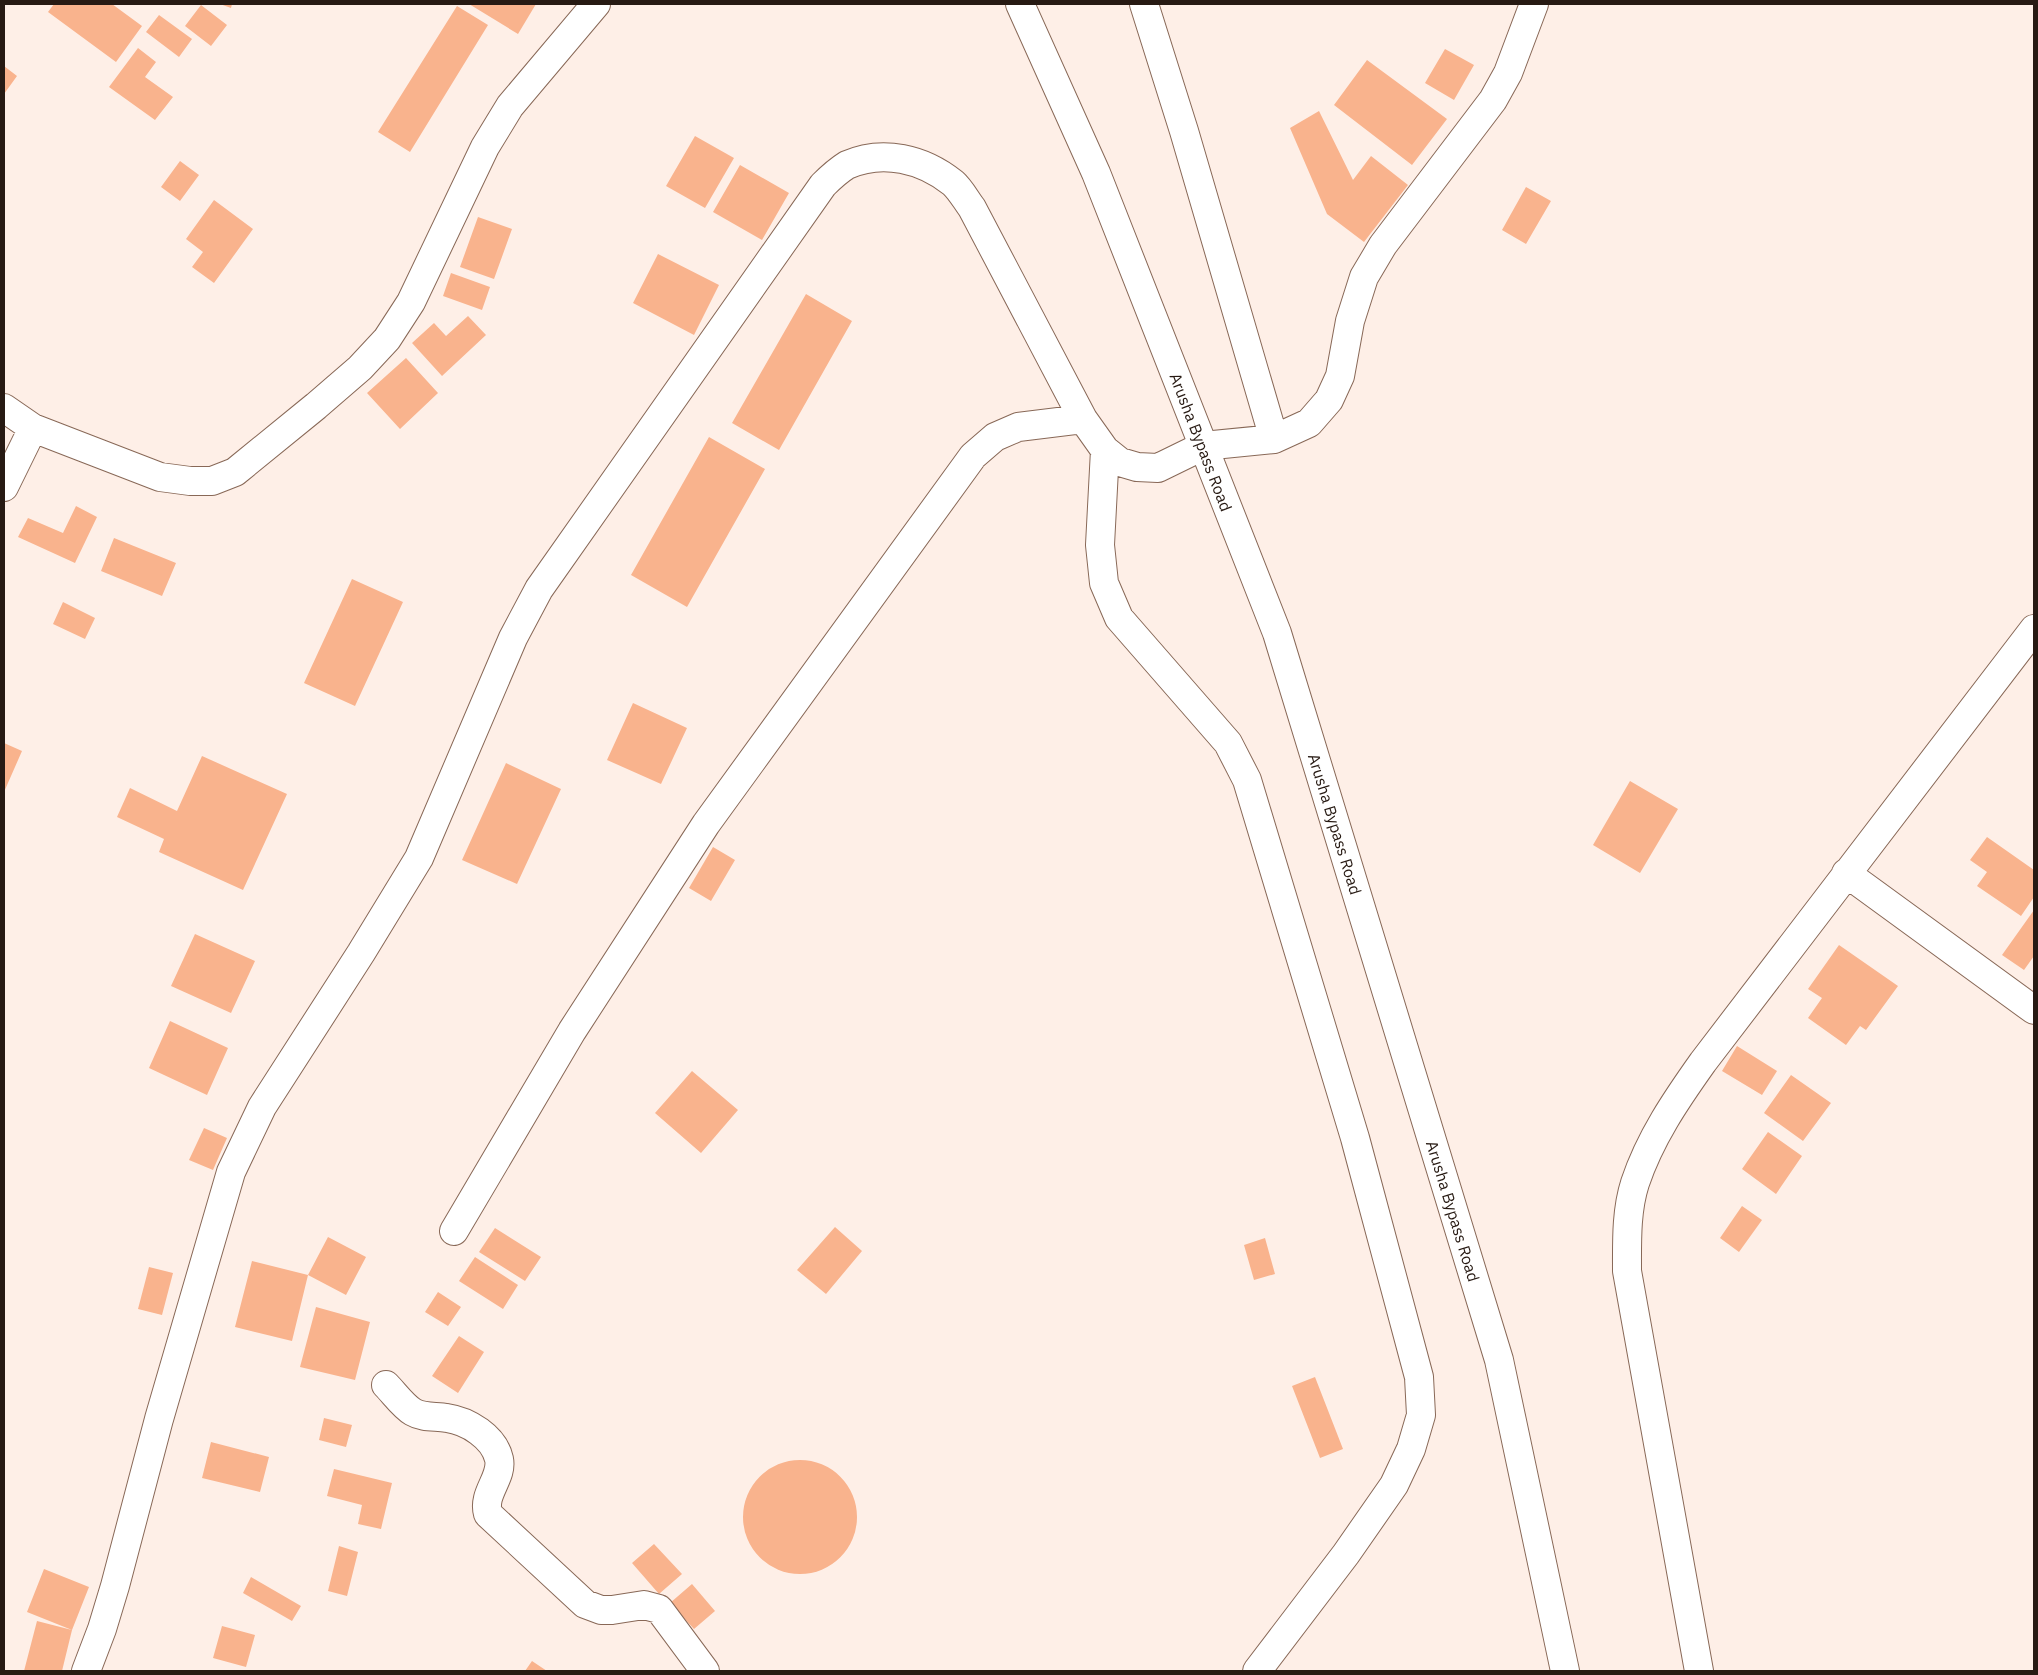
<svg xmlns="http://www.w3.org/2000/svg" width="2038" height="1675" viewBox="0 0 2038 1675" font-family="'IBM Plex Sans',sans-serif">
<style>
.building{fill:#f9b38d}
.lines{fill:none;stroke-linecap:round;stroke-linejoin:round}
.street-casing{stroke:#886857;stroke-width:30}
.primary-casing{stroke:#886857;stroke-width:30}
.street{stroke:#fff;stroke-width:28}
.primary{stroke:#fff;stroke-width:28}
.labels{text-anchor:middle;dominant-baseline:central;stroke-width:4.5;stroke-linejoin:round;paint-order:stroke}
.street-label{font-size:16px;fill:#271a13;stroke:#fff}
</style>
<rect width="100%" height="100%" fill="#feefe7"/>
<path class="building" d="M 54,4 L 112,4 L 142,26 L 116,62 L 48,12 Z
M 220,4 L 232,4 L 231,8 Z
M 469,4 L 536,4 L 518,34 Z
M 201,5 L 227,25 L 211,46 L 185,26 Z
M 457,6 L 488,25 L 410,152 L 378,132 Z
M 159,15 L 192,39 L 179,57 L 146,32 Z
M 138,48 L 156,62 L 145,77 L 173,97 L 155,120 L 109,87 Z
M 1445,49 L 1474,65 L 1454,100 L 1425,83 Z
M 1367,60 L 1447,119 L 1412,165 L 1334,105 Z
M 4,66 L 17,76 L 4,94 Z
M 1319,111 L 1353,180 L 1371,156 L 1408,185 L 1364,242 L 1327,214 L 1290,128 Z
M 695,136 L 734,158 L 705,208 L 666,186 Z
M 180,161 L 199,175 L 180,201 L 161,187 Z
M 740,165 L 789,193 L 762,240 L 713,212 Z
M 1526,187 L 1551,201 L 1526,244 L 1502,230 Z
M 214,200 L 253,229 L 214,283 L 192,267 L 203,252 L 186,239 Z
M 478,217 L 512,229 L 494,279 L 460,267 Z
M 658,254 L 719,285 L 694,335 L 633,303 Z
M 451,273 L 490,287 L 482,310 L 443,296 Z
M 806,294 L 852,321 L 779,450 L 732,423 Z
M 468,316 L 486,335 L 442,376 L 412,343 L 434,323 L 446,336 Z
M 406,358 L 438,393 L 400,429 L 367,393 Z
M 709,437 L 765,469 L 687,607 L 631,575 Z
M 76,506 L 97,517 L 75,563 L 18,537 L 28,518 L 63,533 Z
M 114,538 L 176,563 L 162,596 L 101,571 Z
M 352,579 L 403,602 L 355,706 L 304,683 Z
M 63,602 L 95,618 L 85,639 L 53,624 Z
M 633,703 L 687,728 L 661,784 L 607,760 Z
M 4,743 L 22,751 L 4,792 Z
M 202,756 L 287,794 L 243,890 L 159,852 L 164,839 L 117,817 L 130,788 L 177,811 Z
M 506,763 L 561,789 L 517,884 L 462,860 Z
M 1630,781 L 1678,809 L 1640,873 L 1593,845 Z
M 1987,837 L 2034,870 L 2034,897 L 2021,916 L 1977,886 L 1987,872 L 1970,860 Z
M 713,847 L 735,860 L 711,901 L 689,888 Z
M 2034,910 L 2034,956 L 2024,970 L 2002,955 Z
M 195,934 L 255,961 L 231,1013 L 171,986 Z
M 1839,945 L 1898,986 L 1866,1030 L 1860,1026 L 1846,1045 L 1808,1018 L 1822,998 L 1808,989 Z
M 170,1021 L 228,1048 L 207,1095 L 149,1068 Z
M 1737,1046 L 1777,1071 L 1762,1095 L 1722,1071 Z
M 692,1071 L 738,1110 L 701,1153 L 655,1113 Z
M 1791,1075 L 1831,1103 L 1803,1141 L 1764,1113 Z
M 204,1128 L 227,1138 L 213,1170 L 189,1160 Z
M 1768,1132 L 1802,1156 L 1776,1194 L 1742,1169 Z
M 1742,1206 L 1762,1220 L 1739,1252 L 1720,1238 Z
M 835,1227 L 862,1251 L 826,1294 L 797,1270 Z
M 495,1228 L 541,1257 L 525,1281 L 479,1252 Z
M 328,1237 L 366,1257 L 346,1295 L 308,1275 Z
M 1265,1238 L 1275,1274 L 1254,1280 L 1244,1245 Z
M 475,1257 L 518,1285 L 503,1309 L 459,1281 Z
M 252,1261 L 308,1275 L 292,1341 L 235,1327 Z
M 149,1267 L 173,1273 L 162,1315 L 138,1309 Z
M 438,1292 L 461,1307 L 448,1326 L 425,1312 Z
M 316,1307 L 370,1322 L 355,1380 L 300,1367 Z
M 459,1336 L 484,1352 L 458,1393 L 432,1376 Z
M 1315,1377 L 1343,1449 L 1320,1458 L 1292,1386 Z
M 324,1418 L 352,1425 L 346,1447 L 319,1440 Z
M 211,1442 L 269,1457 L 260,1492 L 202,1478 Z
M743 1517a57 57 0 1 1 114 0a57 57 0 1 1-114 0Z
M 334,1469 L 392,1483 L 381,1529 L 358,1524 L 362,1505 L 327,1496 Z
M 654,1544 L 682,1574 L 659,1594 L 632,1563 Z
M 339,1546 L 358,1552 L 347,1596 L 328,1591 Z
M 44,1569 L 89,1587 L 72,1630 L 27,1612 Z
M 251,1577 L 301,1606 L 292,1621 L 243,1593 Z
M 692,1584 L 715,1611 L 694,1629 L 670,1603 Z
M 37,1621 L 72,1630 L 62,1671 L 24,1671 Z
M 222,1626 L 255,1635 L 246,1667 L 213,1658 Z
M 532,1661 L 547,1671 L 525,1671 Z"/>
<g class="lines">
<defs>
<path id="street" d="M 1144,4 L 1184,131 L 1274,439
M 4,408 L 33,428 L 160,477 L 190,481 L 212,481 L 235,472 L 316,406 L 360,368 L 387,339 L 411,302 L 485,147 L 510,106 L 596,4
M 1105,450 L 1100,545 L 1104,583 L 1119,618 L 1228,743 L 1247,780 L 1355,1138 L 1419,1377 L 1421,1415 L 1411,1449 L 1394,1485 L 1346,1554 L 1257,1671
M 4,487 L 33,428
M 1846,873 L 2034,1010
M 454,1231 L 572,1031 L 706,824 L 973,456 L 995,437 L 1018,427 L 1083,419
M 386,1385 C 394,1393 403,1406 413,1412 C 423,1418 436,1416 447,1418 C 468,1421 494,1437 499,1459 C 503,1478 482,1493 488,1514 L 585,1604 L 601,1610 L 612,1610 L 644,1605 L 659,1609 L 705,1671
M 86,1671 L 102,1629 L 115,1586 L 159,1419 L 231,1172 L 262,1107 L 361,953 L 419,858 L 513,638 L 539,589 L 823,185 C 830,178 839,170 847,165 C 883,149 923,159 953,183 C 960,189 966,200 972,208 L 1083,419 L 1105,450 L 1120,462 L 1137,467 L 1158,468 L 1203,446 L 1274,439 L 1309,423 L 1329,400 L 1340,376 L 1350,321 L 1364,277 L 1383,245 L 1493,100 L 1508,73 L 1534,4
M 1699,1671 L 1627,1271 C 1627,1242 1626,1211 1635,1183 C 1650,1138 1676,1100 1703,1062 L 2034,629"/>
<path id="primary" d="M 1020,4 L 1096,173 L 1277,633 L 1499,1360 L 1565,1671"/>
</defs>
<use href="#street" class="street-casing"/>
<use href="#primary" class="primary-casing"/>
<use href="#street" class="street"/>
<use href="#primary" class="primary"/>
</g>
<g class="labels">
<g class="street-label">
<text transform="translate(1201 442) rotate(69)">Arusha Bypass Road</text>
<text transform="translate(1335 824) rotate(73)">Arusha Bypass Road</text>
<text transform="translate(1453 1211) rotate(73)">Arusha Bypass Road</text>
</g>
</g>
<rect width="2038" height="1675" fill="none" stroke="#271a13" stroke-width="10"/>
</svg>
